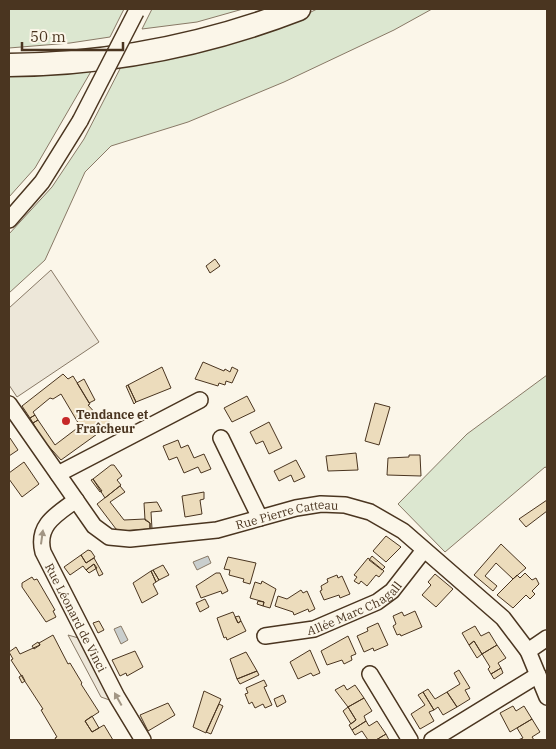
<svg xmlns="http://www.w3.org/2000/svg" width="556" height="749" viewBox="0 0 556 749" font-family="'IBM Plex Serif',serif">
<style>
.green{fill:#dce7d0;stroke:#887966}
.parking{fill:#ede7d9;stroke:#887966}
.water{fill:#c9cecd;stroke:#887966}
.building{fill:#ecdcbc;stroke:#4a3520}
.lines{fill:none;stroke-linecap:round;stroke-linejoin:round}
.minor-casing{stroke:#4a3520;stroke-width:18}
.highway-casing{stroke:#4a3520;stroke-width:25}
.minor{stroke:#fbf6e9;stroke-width:15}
.highway{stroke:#fbf6e9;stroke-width:22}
.minor-bridge-casing{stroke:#4a3520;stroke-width:18;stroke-linecap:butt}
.minor-bridge{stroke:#fbf6e9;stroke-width:15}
.oneway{fill:#a29684}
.poi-dot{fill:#c62828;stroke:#fbf6e9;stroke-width:2}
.labels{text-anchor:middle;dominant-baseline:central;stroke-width:4;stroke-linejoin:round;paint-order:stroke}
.poi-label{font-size:12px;font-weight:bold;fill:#4a3520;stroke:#fbf6e9;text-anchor:start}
.street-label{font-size:12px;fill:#4a3520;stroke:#fbf6e9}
</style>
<rect width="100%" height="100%" fill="#fbf6e9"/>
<path class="green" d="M 9,9 L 124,9 L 110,37 L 70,43 L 9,48 Z
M 152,9 L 243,9 L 197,22 L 142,29 Z
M 317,9 L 432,9 L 394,30 L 284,82 L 188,122 L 111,146 L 85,172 L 45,260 L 9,293 L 9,234 L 52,187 L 84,139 L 124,61 L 307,14 Z
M 93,68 L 35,168 L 9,197 L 9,71 Z
M 547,375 L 547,468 L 545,467 L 445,552 L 398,504 L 467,434 Z"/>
<path class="parking" d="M 51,270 L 99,342 L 17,397 L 9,385 L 9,308 Z
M 68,635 L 82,639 L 115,702 L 101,697 Z"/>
<path class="water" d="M 208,556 L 211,563 L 197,570 L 193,562 Z
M 121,626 L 128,640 L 121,644 L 114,629 Z"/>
<path class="building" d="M 215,259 L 220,266 L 210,273 L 206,266 Z
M 203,362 L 224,371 L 225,369 L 230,372 L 232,367 L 238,370 L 232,383 L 226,381 L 225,385 L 219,383 L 218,386 L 195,379 Z
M 162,367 L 171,388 L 136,402 L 128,385 Z
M 63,374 L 68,379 L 73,376 L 90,404 L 88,405 L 97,415 L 102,411 L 111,424 L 61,460 L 43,440 L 33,423 L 38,420 L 55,445 L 80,426 L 61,394 L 53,399 L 50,398 L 33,412 L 35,415 L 30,418 L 22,406 Z
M 84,379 L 95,400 L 89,403 L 77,383 Z
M 128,385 L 136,402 L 134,404 L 126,386 Z
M 247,396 L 255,411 L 232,422 L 224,408 Z
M 375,403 L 390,407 L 379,445 L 365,441 Z
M 35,415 L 38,420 L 33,423 L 30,418 Z
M 269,422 L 282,448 L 269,454 L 263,441 L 256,444 L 250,432 Z
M 10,438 L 18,450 L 9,456 L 9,439 Z
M 178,440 L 181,448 L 188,445 L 194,458 L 204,454 L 211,469 L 201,473 L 198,467 L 184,473 L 177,457 L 169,460 L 163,446 Z
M 356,453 L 358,470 L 328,471 L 326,456 Z
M 409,455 L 420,455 L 421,476 L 387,475 L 388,458 L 409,457 Z
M 296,460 L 305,477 L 294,482 L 291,475 L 279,481 L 274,471 Z
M 24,462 L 39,484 L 22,497 L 9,479 L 9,473 Z
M 111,465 L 114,465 L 122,476 L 117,480 L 121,485 L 105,498 L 93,479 Z
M 93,479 L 102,491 L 100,492 L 91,480 Z
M 120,486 L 125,492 L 110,502 L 124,520 L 145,519 L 150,523 L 150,529 L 120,531 L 116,529 L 97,504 Z
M 204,492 L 204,499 L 200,500 L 202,514 L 185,517 L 182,496 Z
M 547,500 L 547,511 L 526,527 L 519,519 Z
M 157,502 L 162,511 L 151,512 L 152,529 L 150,529 L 150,523 L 145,520 L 144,503 Z
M 386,536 L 401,547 L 386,562 L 373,551 Z
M 501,544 L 526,568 L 513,579 L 496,563 L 485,576 L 497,586 L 493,591 L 474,575 Z
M 88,550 L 91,551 L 95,557 L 86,563 L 81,555 Z
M 81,555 L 86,563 L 94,558 L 103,574 L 99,576 L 94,564 L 86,570 L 83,566 L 70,575 L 64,567 Z
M 372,556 L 385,567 L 382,570 L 369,560 Z
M 228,557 L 256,563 L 250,584 L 243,582 L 244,579 L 229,575 L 230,570 L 224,569 Z
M 368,558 L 384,571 L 379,577 L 376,575 L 367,586 L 361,581 L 359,584 L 354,581 L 357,577 L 354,575 Z
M 94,564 L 97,568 L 89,573 L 86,570 Z
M 163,565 L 169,575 L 159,580 L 153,570 Z
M 153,570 L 159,580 L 156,582 L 151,571 Z
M 151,571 L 156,582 L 153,584 L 158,594 L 142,603 L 133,583 Z
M 216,573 L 220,573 L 228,591 L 222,594 L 221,591 L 201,598 L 196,586 Z
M 525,573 L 532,580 L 536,578 L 539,584 L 532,591 L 535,594 L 530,599 L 526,595 L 513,608 L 497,595 L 517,575 L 520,578 Z
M 435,574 L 453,589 L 436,607 L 422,595 L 431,585 L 428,582 Z
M 337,575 L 338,578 L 342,576 L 350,594 L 340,598 L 339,595 L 324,600 L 320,591 L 322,590 L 321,586 L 328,582 L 327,579 Z
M 32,577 L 34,580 L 37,579 L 55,610 L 53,611 L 56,617 L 46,622 L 22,587 L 22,583 Z
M 262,581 L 276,589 L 270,608 L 263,606 L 264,602 L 250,598 L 255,582 L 261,584 Z
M 301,590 L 303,593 L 307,591 L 315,609 L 309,612 L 308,609 L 294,615 L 293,612 L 275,606 L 278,596 L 287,599 Z
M 205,599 L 209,607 L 200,612 L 196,603 Z
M 258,601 L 264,602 L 263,606 L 257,604 Z
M 415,611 L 422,627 L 401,636 L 400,634 L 397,635 L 393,626 L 396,624 L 393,616 L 402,612 L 404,616 Z
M 233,612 L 238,623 L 241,621 L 246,631 L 227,640 L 226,637 L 224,638 L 217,618 Z
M 239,616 L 241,621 L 238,623 L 235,617 Z
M 99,621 L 104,630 L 98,633 L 93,623 Z
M 378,623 L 388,645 L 374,651 L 373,648 L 364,652 L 357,636 L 368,631 L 367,628 Z
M 475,626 L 481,636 L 489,632 L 497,645 L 482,654 L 474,641 L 469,645 L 462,633 Z
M 53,635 L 68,664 L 70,663 L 82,683 L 81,684 L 99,712 L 85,721 L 92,732 L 104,725 L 113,740 L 56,740 L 55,738 L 57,737 L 41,710 L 43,709 L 11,660 L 13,659 L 9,652 L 16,647 L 20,654 L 40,645 L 39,643 Z
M 348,636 L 356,654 L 351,656 L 352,660 L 344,664 L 342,660 L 327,665 L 321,651 Z
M 474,641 L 482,654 L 477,658 L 469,645 Z
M 38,642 L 40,645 L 34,649 L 32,646 Z
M 497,645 L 506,658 L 498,663 L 501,668 L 491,674 L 488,669 L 490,667 L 482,654 Z
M 310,650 L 320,673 L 313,676 L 311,673 L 298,679 L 290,662 Z
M 135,651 L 143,667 L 127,676 L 126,673 L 120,676 L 112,660 Z
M 246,652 L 257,671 L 237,679 L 230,659 Z
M 501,668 L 503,673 L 494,679 L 491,674 Z
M 459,670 L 470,688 L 465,690 L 470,699 L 457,707 L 447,692 L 460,684 L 454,673 Z
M 257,671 L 259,675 L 240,684 L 237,679 Z
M 22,675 L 25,681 L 22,683 L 19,677 Z
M 264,680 L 267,686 L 264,687 L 272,705 L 265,708 L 263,704 L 255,708 L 252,702 L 249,704 L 245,694 L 248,693 L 246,688 Z
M 344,685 L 347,690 L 355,685 L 364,698 L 348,707 L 335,690 Z
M 428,689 L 435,699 L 447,692 L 457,707 L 443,715 L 438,707 L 434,710 L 423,692 Z
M 204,691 L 221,699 L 206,733 L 193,727 Z
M 423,692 L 434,710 L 429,712 L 434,721 L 420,729 L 411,714 L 425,705 L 418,695 Z
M 283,695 L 286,702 L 277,707 L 274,699 Z
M 364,698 L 372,711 L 364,716 L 366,721 L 352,730 L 349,725 L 356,720 L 348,707 Z
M 168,703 L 175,715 L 148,731 L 140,715 Z
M 219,704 L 223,706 L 211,734 L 206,732 Z
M 513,706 L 516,711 L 524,706 L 532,719 L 510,732 L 500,713 Z
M 348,707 L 356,720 L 351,724 L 343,711 Z
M 92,716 L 99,728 L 92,732 L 85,721 Z
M 532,719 L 540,732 L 532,737 L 534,740 L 518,740 L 523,738 L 517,728 Z
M 366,721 L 369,726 L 377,721 L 386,734 L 376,740 L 368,740 L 362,731 L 355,735 L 352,730 Z
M 386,734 L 389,740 L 376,740 Z"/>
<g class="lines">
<defs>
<g id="minor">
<path d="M 9,220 L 42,182 L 80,121"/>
<path id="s1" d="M 9,404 L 94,526 L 109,537 L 130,539 L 217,530 L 296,508 L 321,504 L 345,505 L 370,512 L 403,531 L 503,618 L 528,651 L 547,697"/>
<path d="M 221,438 L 260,518"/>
<path d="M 58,474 L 200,400"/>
<path id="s2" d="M 76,500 C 57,514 36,525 43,552 L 117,697 L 143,740"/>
<path id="s3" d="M 265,636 L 314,629 L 377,602 L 392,591 L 424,550"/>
<path d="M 528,651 L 547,638"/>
<path d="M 370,674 L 410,740"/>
<path d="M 432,740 L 538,675"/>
</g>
<path id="highway" d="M 9,65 C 109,64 206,45 299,9"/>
</defs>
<use href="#minor" class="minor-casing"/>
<use href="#highway" class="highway-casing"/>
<use href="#minor" class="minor"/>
<use href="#highway" class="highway"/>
<defs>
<path id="minor-bridge" d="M 80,121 L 136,12"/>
</defs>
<use href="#minor-bridge" class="minor-bridge-casing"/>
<use href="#minor-bridge" class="minor-bridge"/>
</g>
<defs><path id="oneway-solid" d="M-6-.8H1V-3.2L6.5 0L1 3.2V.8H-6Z" transform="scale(1.25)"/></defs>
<g class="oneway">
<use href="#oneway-solid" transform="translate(42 537) rotate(-82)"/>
<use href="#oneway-solid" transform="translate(118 699) rotate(-119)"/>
</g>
<circle class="poi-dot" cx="66" cy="421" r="5"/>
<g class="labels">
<g class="poi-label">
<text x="76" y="414">Tendance et<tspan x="76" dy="14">Fraîcheur</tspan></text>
</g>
<g class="street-label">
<text stroke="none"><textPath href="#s1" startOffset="348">Rue Pierre Catteau</textPath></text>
<text stroke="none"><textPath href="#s3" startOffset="95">Allée Marc Chagall</textPath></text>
<text stroke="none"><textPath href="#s2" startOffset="140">Rue Léonard de Vinci</textPath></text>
</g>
</g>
<rect width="556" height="749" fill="none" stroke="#4a3520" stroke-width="20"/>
<path d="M22 42v8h101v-8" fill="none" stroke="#4a3520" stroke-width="2.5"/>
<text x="30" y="42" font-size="15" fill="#4a3520" stroke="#fbf6e9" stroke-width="4" paint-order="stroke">50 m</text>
</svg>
